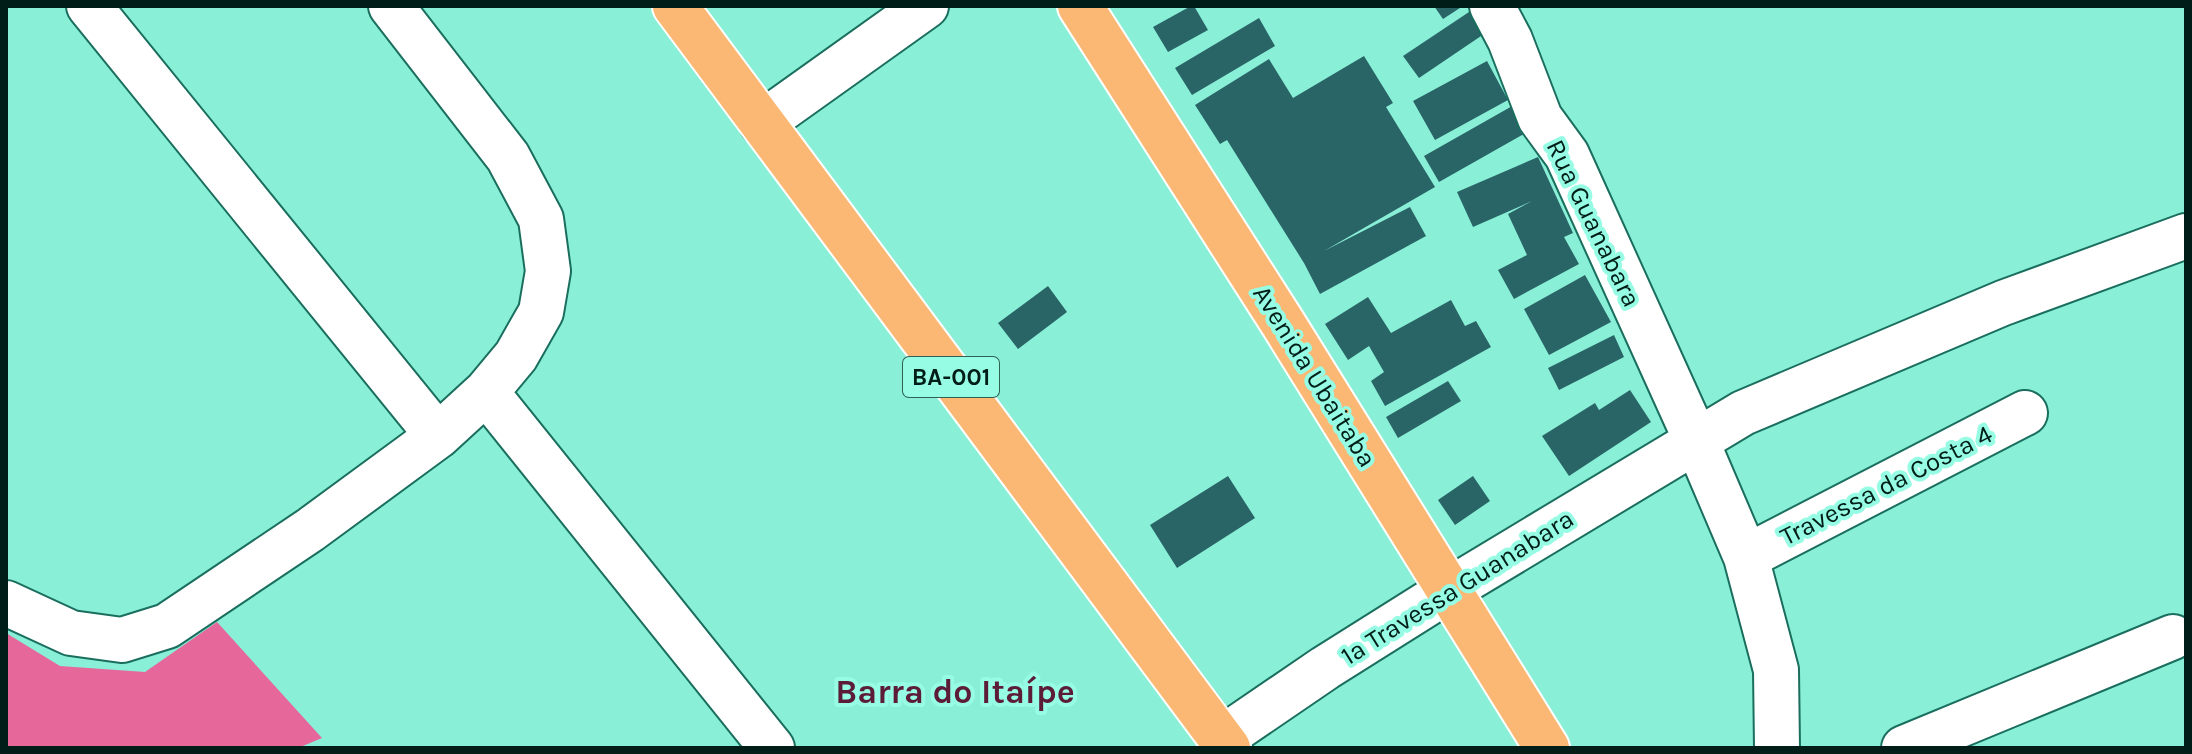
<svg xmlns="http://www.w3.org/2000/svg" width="2192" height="754" font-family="Karla,sans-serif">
  <rect width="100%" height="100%" fill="#8aefd7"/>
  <path fill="#e6679a" d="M217,622L322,738L298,748H6V633L60,666L145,672Z"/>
  <path fill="#296466" d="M1191,6H1194L1208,30L1168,52L1153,27Z
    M1434,6H1463L1443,19Z
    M1469,12L1484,34L1419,78L1403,56Z
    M1259,18L1275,46L1192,95L1175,68Z
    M1364,56L1393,103L1386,107L1435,187L1324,251L1410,207L1426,236L1320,294L1304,263L1227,140L1220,144L1195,105L1269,59L1293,98Z
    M1487,61L1508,100L1435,140L1413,101Z
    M1514,105L1529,131L1439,182L1424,156Z
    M1538,157L1573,233L1564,237L1579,264L1514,299L1498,270L1527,255L1508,214L1532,201L1473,227L1457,192Z
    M1585,275L1611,322L1549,355L1524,309Z
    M1048,286L1067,312L1018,349L998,323Z
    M1368,297L1391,333L1451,300L1465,326L1476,321L1491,347L1385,406L1371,381L1384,372L1369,346L1348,360L1325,324Z
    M1614,335L1624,357L1559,390L1548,368Z
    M1448,381L1461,401L1398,438L1386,417Z
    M1630,390L1651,422L1569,476L1542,436L1595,403L1599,410Z
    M1228,476L1255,518L1177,568L1150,525Z
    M1473,476L1490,501L1455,525L1438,500Z"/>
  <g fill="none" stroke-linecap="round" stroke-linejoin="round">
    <g stroke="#1a6e5e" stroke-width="48">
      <path id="minor" d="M89,6L438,436
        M1492,6L1510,40L1540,118L1567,155L1696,440L1746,557L1776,670L1777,748
        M762,123L926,6
        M486,392L772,748
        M1746,557L2025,413
        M6,603L71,633L122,640L167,626L310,530L438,436L486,392L516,356L541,312L548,271L541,219L508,157L391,6
        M1221,739L1325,668L1449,590L1743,413L2003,303L2186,236
        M1904,748L2173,637"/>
    </g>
    <g stroke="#fff" stroke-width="48">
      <path id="major" d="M675,6L1228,748
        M1080,6L1284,325L1547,748"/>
    </g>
    <use href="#minor" stroke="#fff" stroke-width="44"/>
    <use href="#major" stroke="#fbb874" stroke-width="44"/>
  </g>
  <g text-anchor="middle" stroke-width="8" stroke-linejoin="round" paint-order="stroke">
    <rect fill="#97fce4" stroke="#2d6154" stroke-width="2" x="903" y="357" width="96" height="40" rx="6"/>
    <g font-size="24" font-weight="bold" fill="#001e17">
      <text x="951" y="385">BA-001</text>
    </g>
    <g font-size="26" fill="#001e17" stroke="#97fce4">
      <text transform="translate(1594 223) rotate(64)" y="9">Rua Guanabara</text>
      <text transform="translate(1315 376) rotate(58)" y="9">Avenida Ubaitaba</text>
      <text transform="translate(1886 485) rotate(-27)" y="9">Travessa da Costa 4</text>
      <text transform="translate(1457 587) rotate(-32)" y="9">1ª Travessa Guanabara</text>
    </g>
    <g font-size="34" font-weight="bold" fill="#5c1b37" stroke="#97fce4">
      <text x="955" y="703">Barra do Itaípe</text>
    </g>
  </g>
  <rect width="2192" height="754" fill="none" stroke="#001e17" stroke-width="16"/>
</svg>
